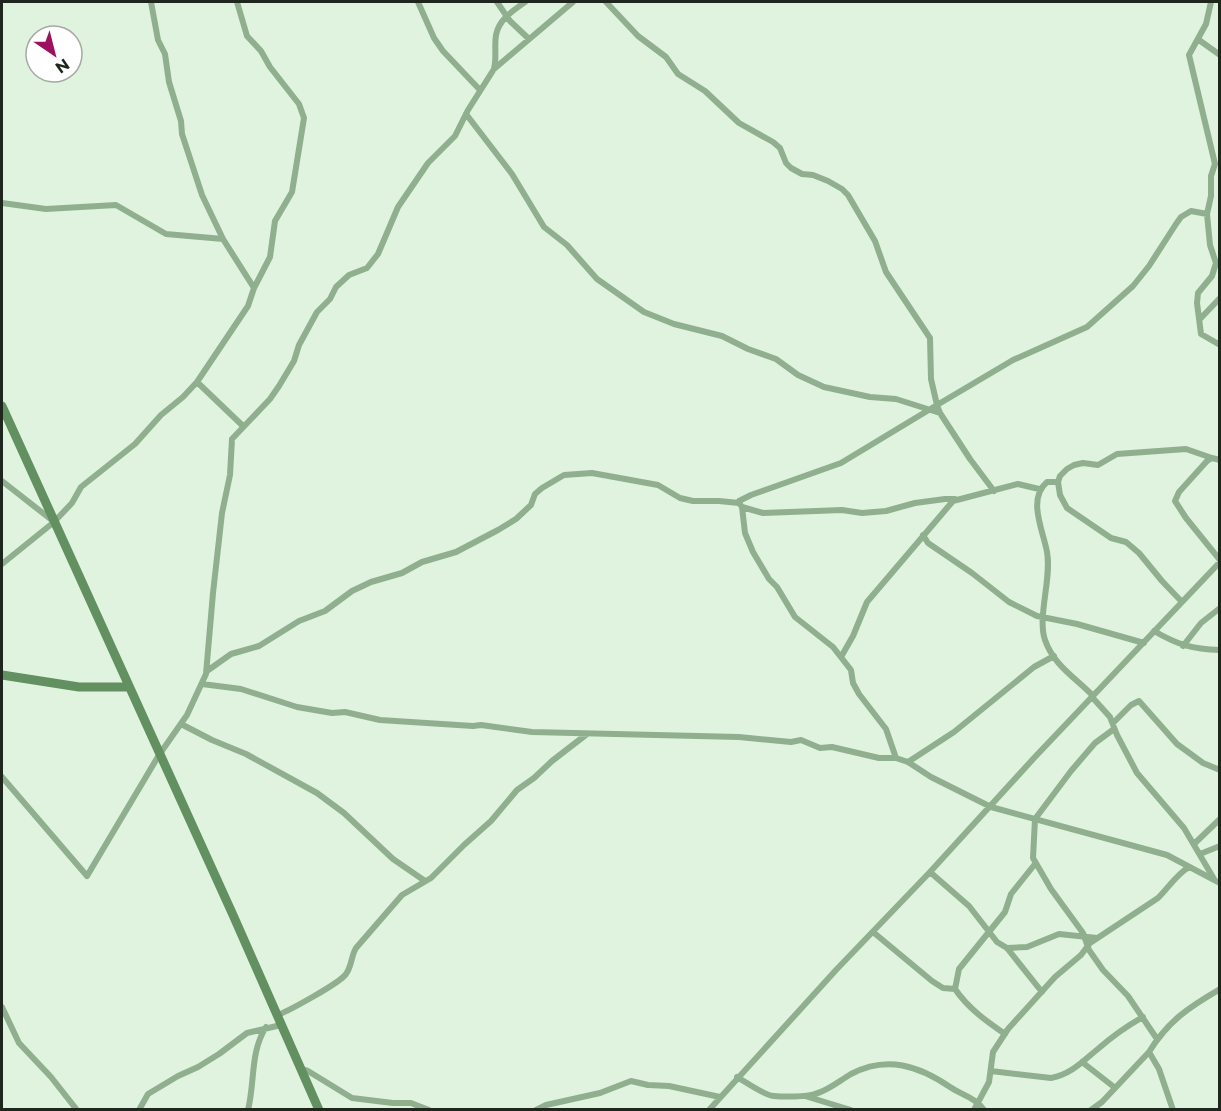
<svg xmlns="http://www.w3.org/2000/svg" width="1221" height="1111" font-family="Montserrat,sans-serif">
  <rect width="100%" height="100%" fill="#e0f3df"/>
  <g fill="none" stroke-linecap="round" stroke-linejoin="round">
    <path stroke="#90af8f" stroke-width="6" d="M151,2L158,40L165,54L169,82L181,121L182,134L202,195L223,239L254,288L248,306L197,382L243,426
      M237,2L247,36L261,51L270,67L299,104L304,118L292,192L275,221L270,257L254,288
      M418,2L434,38L443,51L480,90
      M497,2L510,21L529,39
      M606,2L638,36L666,57L678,74L705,91L739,123L773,142L780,148L786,163L791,168L802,174L813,175L828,181L842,189L848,195L875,241L886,272L930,338L931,379L937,405L841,463L751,495L739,501V503
      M1211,2L1206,24L1189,55L1215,164L1211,176V196L1207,214L1210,245L1216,263L1212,276L1198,293L1197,303L1201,334L1220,345
      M1199,40L1220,55
      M494,69C497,57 494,46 496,35C499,19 514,10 525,2
      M466,114L512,174L544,227L567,245L597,279L644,312L674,324L722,336L748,349L776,359L798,375L824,387L870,397L896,399L940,413
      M2,203L46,209L116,205L166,234L223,239
      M1200,319L1220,298
      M1220,460L1212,458L1207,461L1179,492L1175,501L1186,518L1220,560
      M2,481L53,521
      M1058,482H1047C1027,499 1043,530 1047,552C1052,578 1037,617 1045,640C1054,666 1076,678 1093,696
      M994,491L970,459L940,413L937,405L1013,360L1087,327L1133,286L1149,266L1176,224L1181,217L1191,211L1207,214
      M739,503L742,507L745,533L753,552L769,579L777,587L795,617L833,647L851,670L853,683L859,694L886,729L896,758
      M742,507L763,513L842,510L862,513L886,511L915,503L945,499H955
      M923,535L928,543L972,573L1009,602L1037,616L1077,624L1144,643
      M2,564L54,522L72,503L81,487L135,444L161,415L183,397L197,382
      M1182,602L1162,581L1139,553L1126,542L1111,538L1067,508L1060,495L1058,482L1060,476L1067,469L1074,465L1083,463L1098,465L1117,454L1186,449L1212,458
      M1154,631C1178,645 1192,649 1220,650
      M1183,646L1201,623L1220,608
      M841,657L853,636L867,602L953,501L1018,484L1039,489
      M207,671L231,654L259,646L299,621L325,611L352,591L371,582L402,573L422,562L456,552L498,530L516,519L531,505L535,494L542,488L564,475L592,473L658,485L680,498L693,501H719L739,503
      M202,684L241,689L297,707L332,713L345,712L380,720L473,726L481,725L532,732L739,737L791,742L801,740L820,748L832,747L879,758H896L908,762L931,777L991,807L1167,855L1220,883
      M1092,697L1110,717L1117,735L1137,773L1184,828L1214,879
      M1113,723L1131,705L1139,701L1177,744L1203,763L1220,770
      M181,724L212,740L246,754L317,793L344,813L393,859L425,881
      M1114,729L1095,743L1071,771L1035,819L1033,858L1051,889L1083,933L1089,950L1103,970L1128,996L1157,1039
      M908,762L954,732L1034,667L1054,656
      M2,777L87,876L159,755L187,715L206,674L213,593L222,513L230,475L232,439L270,399L279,386L294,361L299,345L317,312L330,299L336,287L349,275L367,268L378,254L398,207L428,163L455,136L468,110L494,69L573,2
      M1194,844L1220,819
      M1200,854L1220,846
      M930,872L969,906L997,942L1007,948L1042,992
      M873,932L932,981L943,988L955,989
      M1007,948L1027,947L1059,934L1097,938
      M2,1007L19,1043L51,1077L77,1110
      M278,1015C290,1010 340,983 346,974C352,966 351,956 356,948L402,895L431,878L464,845L491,821L517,790L534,778L552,761L587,734
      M1005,1034C986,1021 968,1008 955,989L959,969L1005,912L1011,894L1035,864
      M1082,1062L1114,1087
      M301,1069L308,1071L352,1098L393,1103H411L429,1110
      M991,1071L1051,1078C1072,1074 1084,1060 1099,1048C1113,1036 1127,1026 1143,1017
      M737,1077C746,1082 765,1096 774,1096C784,1097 806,1097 815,1094C829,1090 839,1081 851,1074C887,1055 919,1066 950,1087C962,1095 976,1098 984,1110
      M805,1096L851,1110
      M139,1110L148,1094L178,1076L198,1067L219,1054L247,1033L281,1025
      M248,1110C255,1082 250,1052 266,1027
      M536,1110L546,1105L600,1093L631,1081L648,1085L669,1086L720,1097
      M709,1110L836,970L930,872L1034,758L1220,562
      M974,1110L989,1082L993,1052L1008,1029L1055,977L1081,955L1090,943L1158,898C1169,887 1176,875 1189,867
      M1091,1110L1102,1102L1149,1052
      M1173,1110L1159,1069L1149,1052C1168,1021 1189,1007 1220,989"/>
    <path stroke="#629061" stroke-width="9" d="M2,406L233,915L319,1110
      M2,675L79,687H129"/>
  </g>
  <rect width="1221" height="1111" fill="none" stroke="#1f261e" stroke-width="6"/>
  <g transform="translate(54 54) rotate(145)"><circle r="28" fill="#ffffff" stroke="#a5a8a5" stroke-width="1.5"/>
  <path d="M0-4.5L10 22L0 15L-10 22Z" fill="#9d125f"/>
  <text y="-9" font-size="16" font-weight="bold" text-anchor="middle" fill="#1f261e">N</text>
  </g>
</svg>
